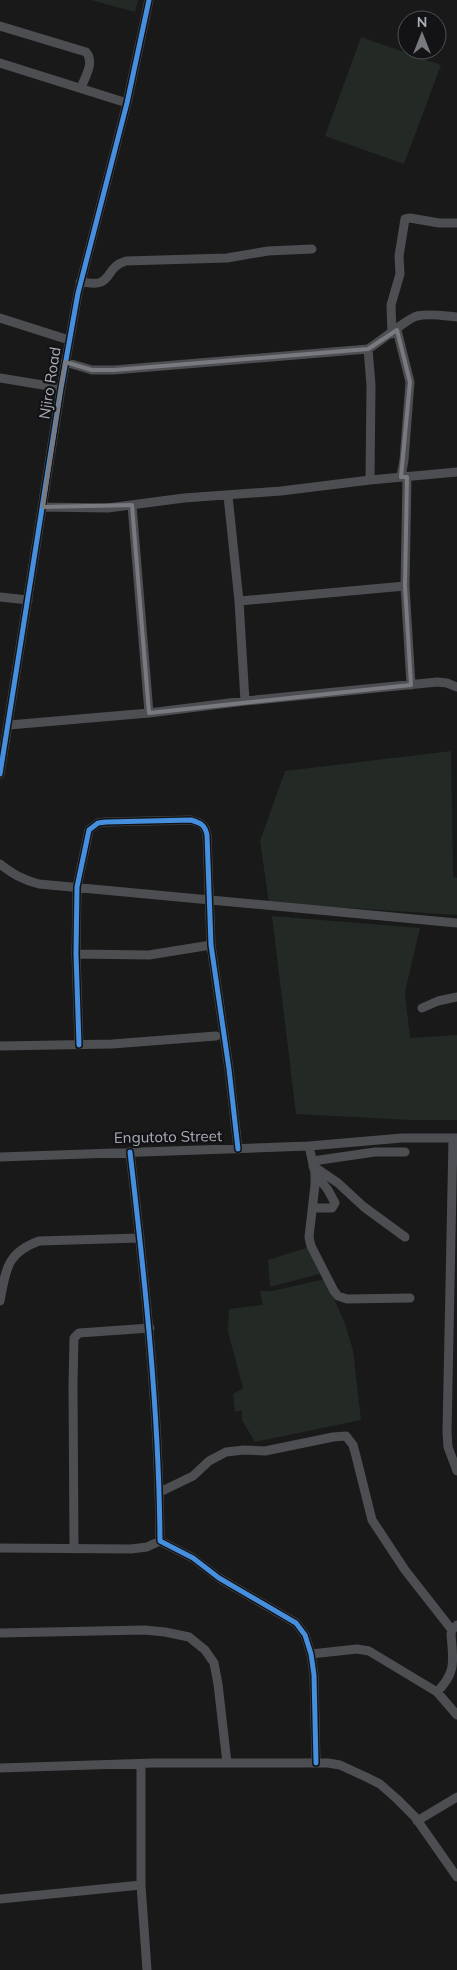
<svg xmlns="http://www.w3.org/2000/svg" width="457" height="1970" font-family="Mulish,sans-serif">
  <rect width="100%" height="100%" fill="#191919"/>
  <path fill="#232924" d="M91,0H138L135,12Z
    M361,37L441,65L404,164L325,136Z
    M451,751L453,877L457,878V915L269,903L260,841L285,771Z
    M272,916L420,928L405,992L410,1038L457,1035V1120H411L296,1114Z
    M309,1247L323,1273L270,1287L268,1260Z
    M325,1279L344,1321L353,1350L361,1420L255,1442L242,1420V1410L235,1412L233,1394L243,1388L228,1332L229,1309L263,1305L260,1291H272Z"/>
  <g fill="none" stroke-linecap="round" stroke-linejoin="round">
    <path stroke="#4d4e51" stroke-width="9" d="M0,26L86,52C95,62 85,77 81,88
      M0,63L127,103
      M80,282C86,282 96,285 101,282C111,278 109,266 126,261L227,258L268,251L312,249
      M0,318L69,340
      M397,330L410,382L404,460L401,477
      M392,334L391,305L400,274L399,256L405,219L410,218L439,223H457
      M368,349L371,385L370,480
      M65,362L92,370H114L368,349C379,343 409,317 417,316C430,313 444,316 457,317
      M0,378L61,388
      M407,477L405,586L411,685
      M228,496L239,601L245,701
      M132,505L149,713
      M43,507L108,508L184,498L281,491L370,480L457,472
      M0,597L28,600
      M239,601L405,586
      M9,725L149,713L245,701L437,682L447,683L457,687
      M0,774L61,388L78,293L127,103L149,0
      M0,864C13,874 23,880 39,884L457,923
      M76,954L149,955L211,945
      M422,1008L438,1001L457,997
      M79,1045L76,954L77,887L89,830L98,823L106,822L191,820C201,823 205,825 207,835L211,945L229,1069L238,1149
      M0,1046L112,1044L216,1036
      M453,1138L447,1432L448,1447L457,1471
      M309,1146L315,1173V1185L309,1237L311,1246L334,1291L338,1296L347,1299L410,1298
      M130,1152C145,1281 159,1411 160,1541L193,1558L219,1578L296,1623L305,1635L311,1654L314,1675L316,1763
      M0,1157L309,1146L402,1138H457
      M313,1161L375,1152H405
      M313,1166L338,1183L364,1207L405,1237
      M313,1208H332L335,1203L328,1190L315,1173
      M0,1301C6,1270 6,1253 39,1241L140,1238
      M160,1492L193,1476L209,1461L226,1452L244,1450L265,1451L333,1437L346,1436L353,1445L356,1456L372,1520L405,1570L452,1630
      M0,1548L131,1549L147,1547L160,1541
      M74,1549L73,1385L74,1338L79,1333L150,1328
      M0,1633L144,1630L165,1632L189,1637L205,1650L214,1663L218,1684L227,1763
      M311,1654L357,1649L369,1651L437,1692L457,1715
      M437,1692C457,1672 453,1660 451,1634L452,1630L457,1625
      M141,1764V1885L147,1970
      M0,1768L153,1763H328L340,1765L366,1777L380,1784L397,1799L415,1817L457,1877
      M417,1821L457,1797
      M0,1899L141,1885"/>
    <g stroke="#131315" stroke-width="8">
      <path id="cycleway" d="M0,774L61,388L78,293L127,103L149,0
        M79,1045L76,954L77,887L89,830L98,823L106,822L191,820C201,823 205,825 207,835L211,945L229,1069L238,1149
        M130,1152C145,1281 159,1411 160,1541L193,1558L219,1578L296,1623L305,1635L311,1654L314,1675L316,1763"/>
    </g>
    <use href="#cycleway" stroke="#468fdf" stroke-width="5"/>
  </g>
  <path fill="none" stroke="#787a80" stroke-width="4" stroke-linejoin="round" d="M397,330L410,382L401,477H407L405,586L411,685L149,713L132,505L43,507L65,362L92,370H114L368,349Z"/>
  <g text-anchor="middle" stroke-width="4.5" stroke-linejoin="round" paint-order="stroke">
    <g font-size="15" fill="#abaeb8" stroke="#131315">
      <text transform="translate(50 383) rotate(-81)" y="5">Njiro Road</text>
      <text transform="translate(168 1137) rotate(-1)" y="5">Engutoto Street</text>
    </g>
  </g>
  <g transform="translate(422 35)"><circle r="24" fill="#131315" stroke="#505156"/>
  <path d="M0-4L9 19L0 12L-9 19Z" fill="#787a80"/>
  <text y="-8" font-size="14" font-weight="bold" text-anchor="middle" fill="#abaeb8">N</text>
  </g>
</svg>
